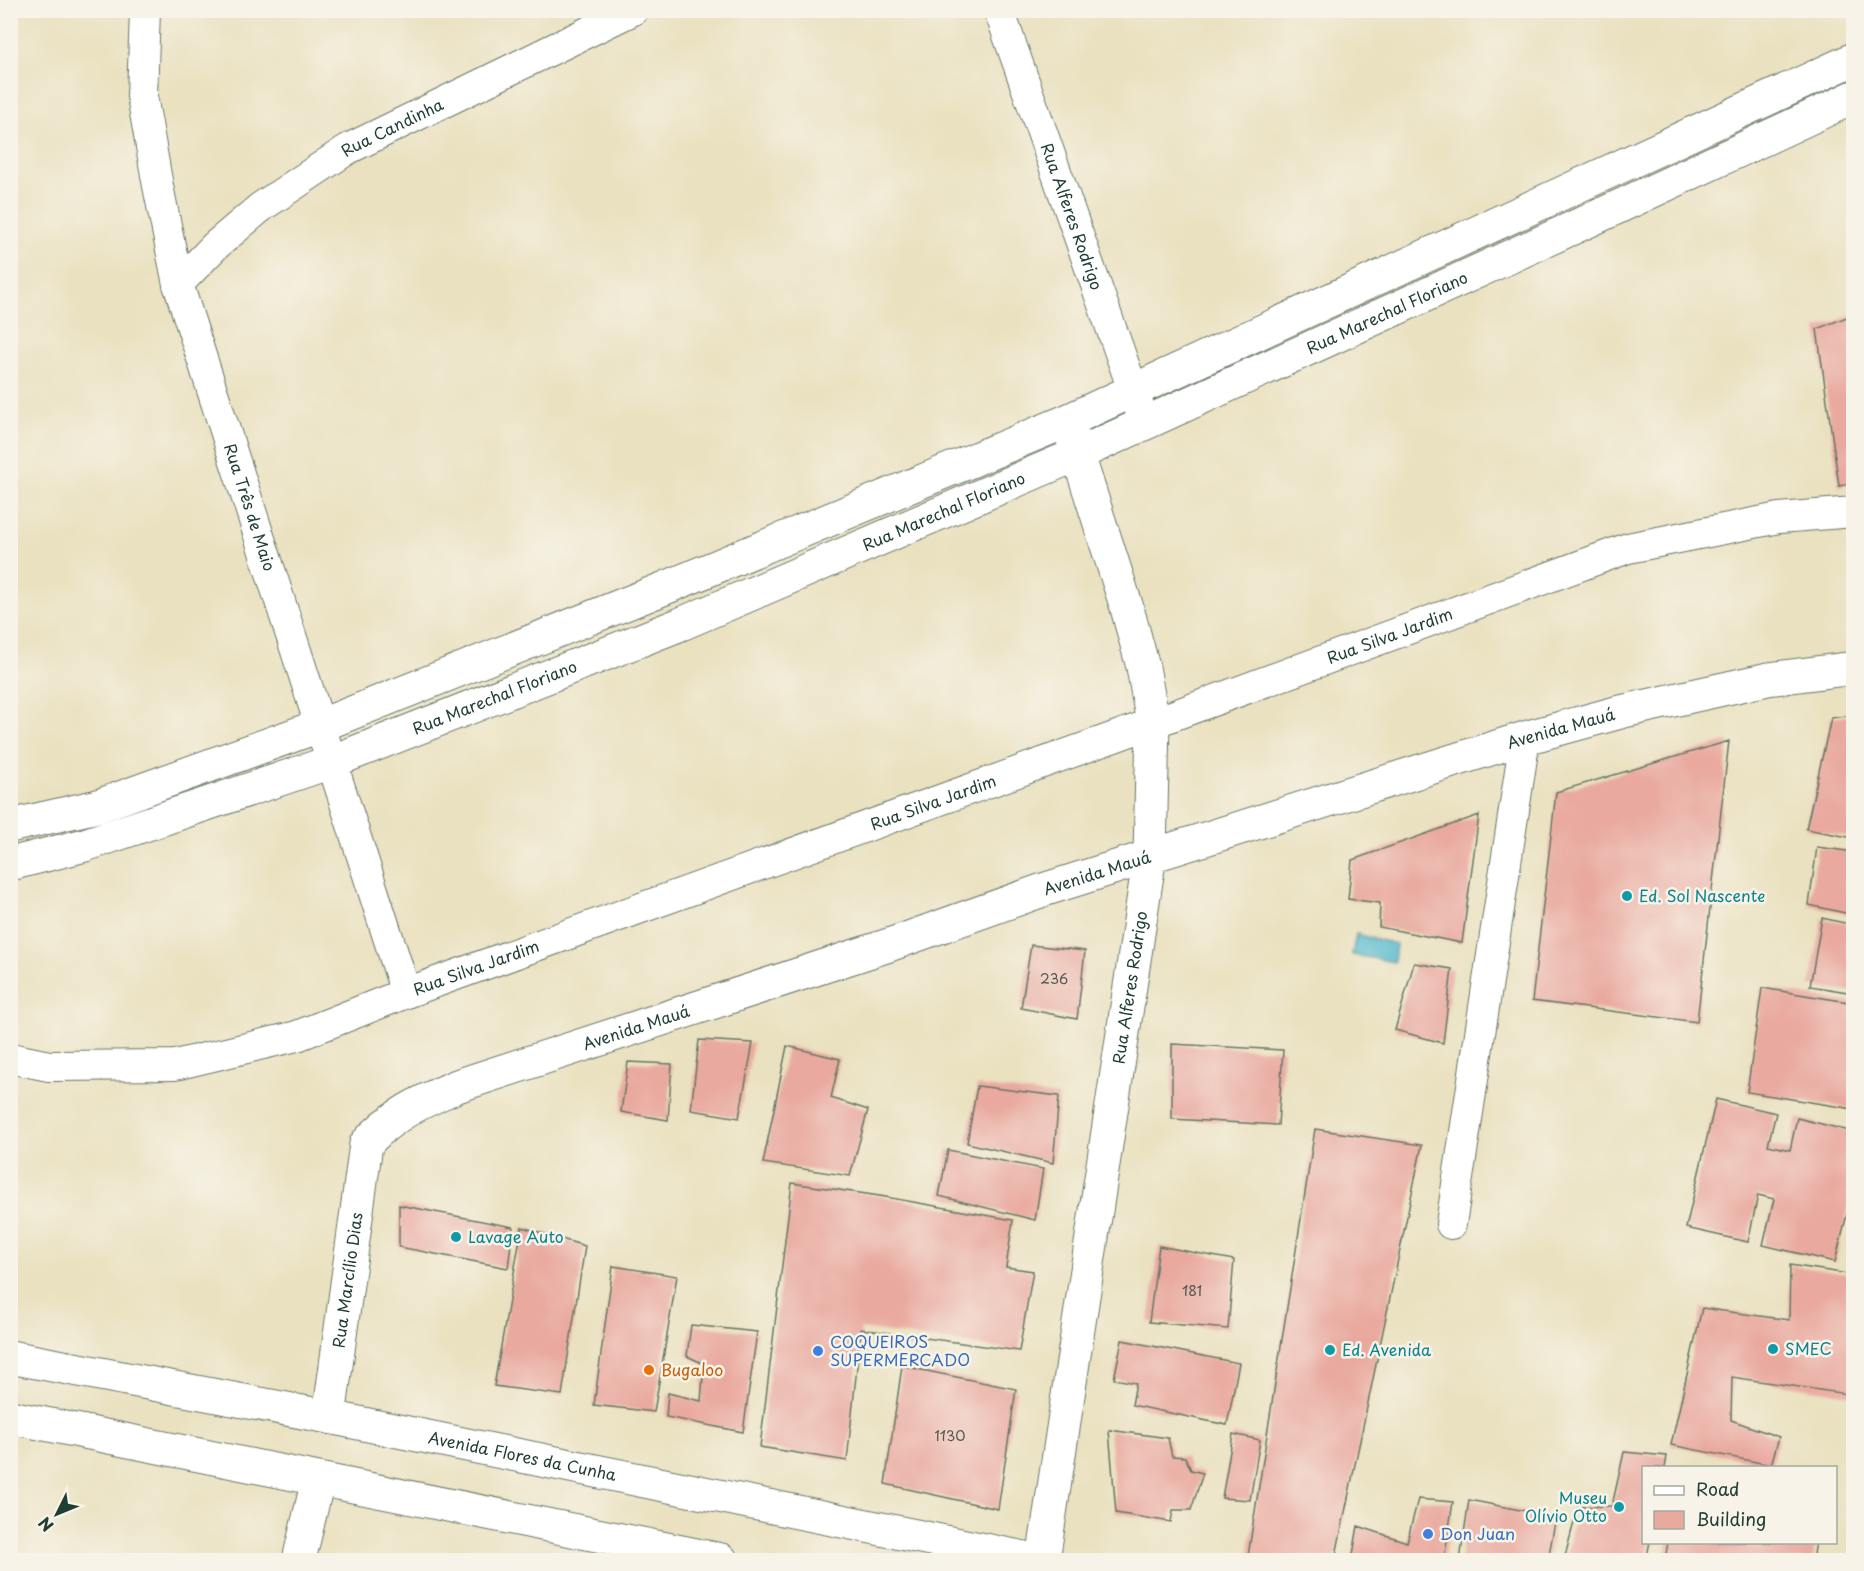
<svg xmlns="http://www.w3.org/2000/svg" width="1864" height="1571" font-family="'Playpen Sans',sans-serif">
  <rect width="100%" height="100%" fill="#f7f3e8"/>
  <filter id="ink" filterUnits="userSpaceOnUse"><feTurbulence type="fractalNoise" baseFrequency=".0167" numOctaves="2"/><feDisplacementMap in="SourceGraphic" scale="12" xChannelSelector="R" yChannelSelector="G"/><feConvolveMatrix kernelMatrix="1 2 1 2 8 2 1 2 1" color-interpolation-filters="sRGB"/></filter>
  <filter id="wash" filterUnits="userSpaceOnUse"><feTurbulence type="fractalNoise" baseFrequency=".008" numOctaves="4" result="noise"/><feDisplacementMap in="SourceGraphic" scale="24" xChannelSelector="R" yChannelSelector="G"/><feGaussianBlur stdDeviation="1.35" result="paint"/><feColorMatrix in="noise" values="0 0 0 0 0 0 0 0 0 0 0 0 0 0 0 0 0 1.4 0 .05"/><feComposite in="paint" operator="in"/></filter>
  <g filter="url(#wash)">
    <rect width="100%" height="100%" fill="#eae1c0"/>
    <path fill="#4fb8cd" stroke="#377a80" stroke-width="1.5" d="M1356,934L1396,944L1394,962L1352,955Z"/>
    <g id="blocks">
      <path fill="#e9a99f" d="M1854,314V483L1839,486L1817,329Z
        M1854,715V838L1806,829L1831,718Z
        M1729,741L1697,1022L1532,1001L1556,792Z
        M1479,815L1462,943L1379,927L1380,903L1348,899L1352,860Z
        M1817,847L1854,852V915L1809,905Z
        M1822,918L1854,925V993L1810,986Z
        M1031,945L1085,951L1077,1019L1021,1008Z
        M1414,963L1452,969L1443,1043L1395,1030Z
        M1762,988L1854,1003V1109L1747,1092Z
        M699,1040L753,1043L739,1118L691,1110Z
        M1172,1044L1283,1050L1278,1125L1172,1119Z
        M787,1046L840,1059L831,1098L868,1110L850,1176L763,1163Z
        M628,1062L672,1064L668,1120L621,1112Z
        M977,1086L1059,1096L1053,1163L967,1143Z
        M1716,1099L1776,1113L1768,1145L1790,1150L1797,1118L1854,1132V1186L1835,1262L1763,1245L1774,1199L1758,1195L1748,1242L1686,1228Z
        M1315,1129L1422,1145L1335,1560H1272L1248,1556Z
        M948,1150L1043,1169L1035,1220L939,1196Z
        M792,1183L880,1196L1013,1220L1006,1267L1033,1271L1019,1351L861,1329L847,1461L760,1447Z
        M399,1205L513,1227L508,1268L399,1247Z
        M522,1227L585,1246L562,1395L494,1386Z
        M1159,1246L1234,1260L1228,1329L1149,1322Z
        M1790,1265L1854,1275L1853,1395L1732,1377L1731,1420L1779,1437L1771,1465L1671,1445L1702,1308L1789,1320Z
        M613,1266L677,1276L654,1412L594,1405Z
        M691,1325L757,1332L743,1432L666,1417L668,1393L701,1401L704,1364L687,1356Z
        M1122,1340L1239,1363L1227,1425L1132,1405L1136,1383L1114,1379Z
        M902,1366L1016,1389L998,1509L885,1484Z
        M1109,1430L1168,1438L1172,1456L1185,1457L1191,1470L1203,1473L1191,1510H1173L1171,1522L1116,1513Z
        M1233,1434L1260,1440L1250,1500L1222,1498Z
        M1624,1452L1667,1456L1665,1468H1644V1542H1650L1646,1560H1564L1578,1507L1612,1506Z
        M1418,1499L1453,1502L1444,1560H1352L1358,1526L1407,1542Z
        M1469,1500L1556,1517L1548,1560H1460Z
        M1668,1542H1816L1813,1560H1665Z"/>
    </g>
  </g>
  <g filter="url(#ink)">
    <use href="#blocks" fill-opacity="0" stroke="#667665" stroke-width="1.5"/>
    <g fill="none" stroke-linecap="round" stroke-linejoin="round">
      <g stroke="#667665" stroke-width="32">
        <g id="minor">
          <path id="s1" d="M145,10L142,96L158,186L178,284L406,993"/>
          <path id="s2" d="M999,10L1145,424"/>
          <path id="s3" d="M178,284L215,246L261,207L348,149L633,10"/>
          <path id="s4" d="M10,1058L49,1066L175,1065L297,1036L406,993L1153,723L1628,548L1779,518L1854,512"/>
          <path d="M1451,1224L1525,738"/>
        </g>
      </g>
      <g stroke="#667665" stroke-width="35">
        <g id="tertiary">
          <path d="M10,826L98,806L319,726L665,588L1067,421L1854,59"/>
          <path id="s5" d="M10,864L85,845L331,762L681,624L1078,454L1603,214L1854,97"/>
          <path id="s6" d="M329,1417L366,1144C391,1115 423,1101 457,1086L889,945L1043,890L1525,738L1620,712L1768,679L1854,668"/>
          <path d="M299,1560L318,1480"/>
          <path id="s7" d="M1043,1560L1150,855L1153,723L1143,667L1127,608L1071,433"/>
        </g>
      </g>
      <g stroke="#667665" stroke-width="35">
        <g id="secondary">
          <path id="s8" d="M10,1357L329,1417L1034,1560"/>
          <path d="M10,1417L721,1560"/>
        </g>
      </g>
      <use href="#minor" stroke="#fff" stroke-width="30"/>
      <use href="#tertiary" stroke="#fff" stroke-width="33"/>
      <use href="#secondary" stroke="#fff" stroke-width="33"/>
    </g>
  </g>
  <g fill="#0f9aa8" stroke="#f7f3e8" stroke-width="2">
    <circle cx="1627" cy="896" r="6"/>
    <circle cx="456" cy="1237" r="6"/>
    <circle cx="1773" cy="1349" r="6"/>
    <circle cx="1330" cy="1350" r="6"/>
    <circle cx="1619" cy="1507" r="6"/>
  </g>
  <g fill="#3f7fe0" stroke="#f7f3e8" stroke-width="2">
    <circle cx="818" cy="1351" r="6"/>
    <circle cx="1428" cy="1534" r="6"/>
  </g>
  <circle fill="#e8710a" stroke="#f7f3e8" stroke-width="2" cx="649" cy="1370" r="6"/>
  <g text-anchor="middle" stroke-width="5" stroke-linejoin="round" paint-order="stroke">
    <g font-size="14" fill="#52584f">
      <text x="1054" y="984">236</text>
      <text x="1192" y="1296">181</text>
      <text x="950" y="1441">1130</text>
    </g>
    <g font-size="16" fill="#1f3d34" stroke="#f7f3e8">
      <text dy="6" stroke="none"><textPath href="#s3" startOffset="267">Rua Candinha</textPath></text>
      <text dy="6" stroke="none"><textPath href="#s2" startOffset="219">Rua Alferes Rodrigo</textPath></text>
      <text dy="6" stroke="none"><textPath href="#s5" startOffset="1485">Rua Marechal Floriano</textPath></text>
      <text dy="6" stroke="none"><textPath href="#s1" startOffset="512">Rua Três de Maio</textPath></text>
      <text dy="6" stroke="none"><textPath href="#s5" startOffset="999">Rua Marechal Floriano</textPath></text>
      <text dy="6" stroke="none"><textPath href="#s4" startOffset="1455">Rua Silva Jardim</textPath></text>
      <text dy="6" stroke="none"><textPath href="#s5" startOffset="513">Rua Marechal Floriano</textPath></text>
      <text dy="6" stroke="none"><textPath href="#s6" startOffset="1545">Avenida Mauá</textPath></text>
      <text dy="6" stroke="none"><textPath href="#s4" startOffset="969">Rua Silva Jardim</textPath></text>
      <text dy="6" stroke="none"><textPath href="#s6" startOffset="1059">Avenida Mauá</textPath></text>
      <text dy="6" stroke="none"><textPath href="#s4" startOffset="483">Rua Silva Jardim</textPath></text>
      <text dy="6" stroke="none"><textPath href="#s7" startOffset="579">Rua Alferes Rodrigo</textPath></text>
      <text dy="6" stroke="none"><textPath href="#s6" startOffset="573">Avenida Mauá</textPath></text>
      <text dy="6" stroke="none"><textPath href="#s6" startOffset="138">Rua Marcílio Dias</textPath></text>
      <text dy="6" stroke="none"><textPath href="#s8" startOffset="522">Avenida Flores da Cunha</textPath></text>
    </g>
    <g font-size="16" fill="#0d838f" stroke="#f7f3e8" text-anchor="start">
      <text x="1639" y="902">Ed. Sol Nascente</text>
      <text x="468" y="1243">Lavage Auto</text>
      <text x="1785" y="1355">SMEC</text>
      <text x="1342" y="1356">Ed. Avenida</text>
      <text x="1607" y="1504" text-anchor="end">Museu<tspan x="1607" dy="18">Olívio Otto</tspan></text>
    </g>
    <g font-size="16" fill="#366cbe" stroke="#f7f3e8" text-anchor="start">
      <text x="830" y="1348">COQUEIROS<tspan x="830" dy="18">SUPERMERCADO</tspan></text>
      <text x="1440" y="1540">Don Juan</text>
    </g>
    <g font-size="16" fill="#c56008" stroke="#f7f3e8" text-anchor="start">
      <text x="661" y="1376">Bugaloo</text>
    </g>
  </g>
  <rect width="1864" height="1571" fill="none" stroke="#f7f3e8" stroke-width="36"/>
  <rect x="1642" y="1466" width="195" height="78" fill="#f7f3e8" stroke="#a1aaa0" stroke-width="1.5"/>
  <rect x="1654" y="1486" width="30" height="9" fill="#ffffff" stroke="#a1aaa0" stroke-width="1.5"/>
  <text x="1696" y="1496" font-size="18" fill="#1f3d34">Road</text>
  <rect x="1654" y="1511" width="30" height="18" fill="#e9a99f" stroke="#a1aaa0" stroke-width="1.5"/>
  <text x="1696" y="1526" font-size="18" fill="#1f3d34">Building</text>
  <g transform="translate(57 1514) rotate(227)" stroke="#f7f3e8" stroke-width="4.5" paint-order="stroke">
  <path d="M0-4.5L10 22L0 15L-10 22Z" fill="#1f3d34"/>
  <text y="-9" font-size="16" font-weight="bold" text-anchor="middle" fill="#1f3d34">N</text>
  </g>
</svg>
